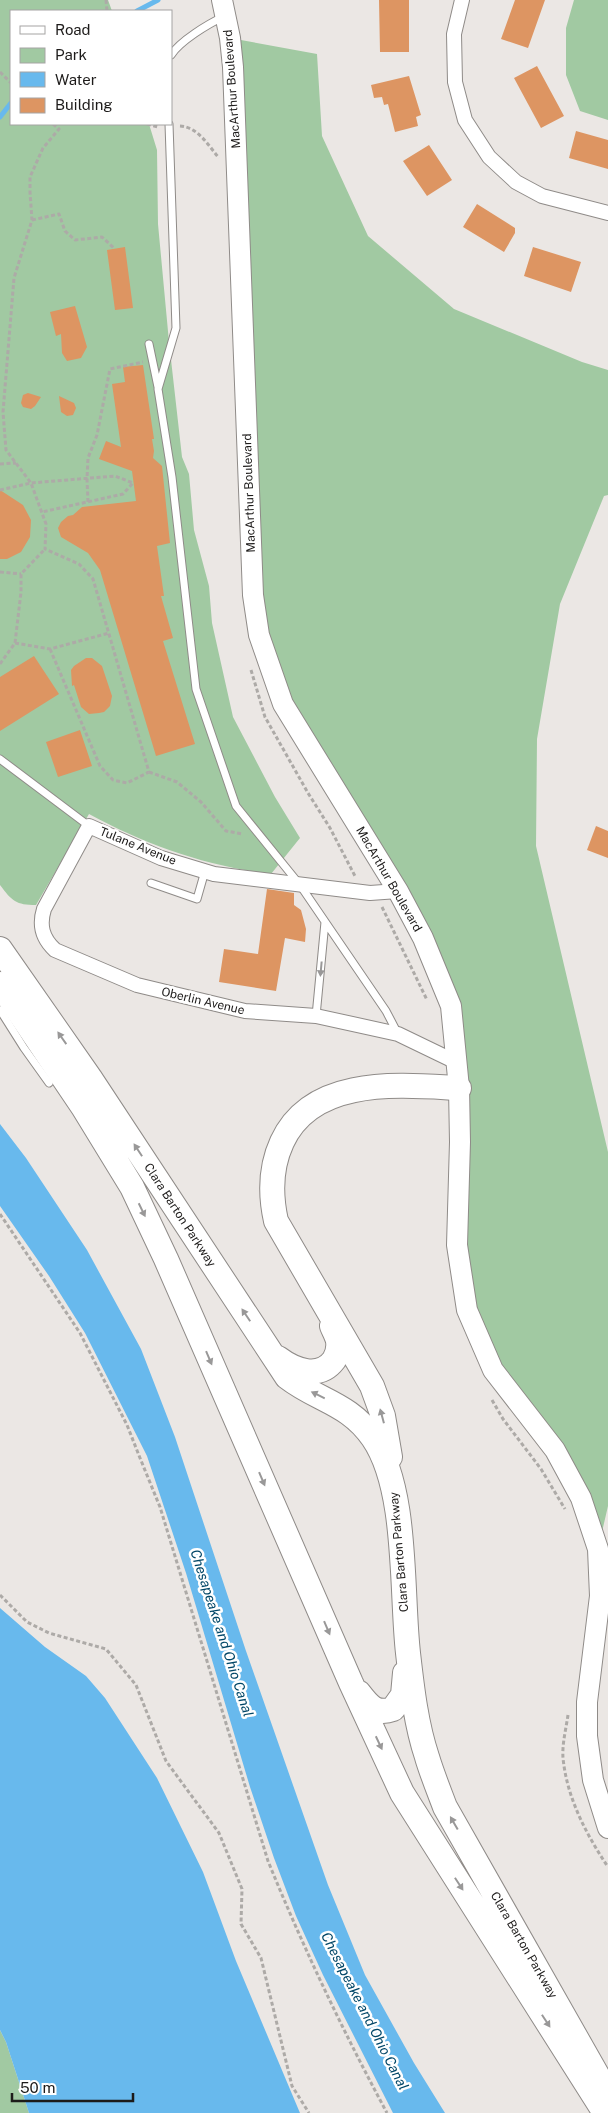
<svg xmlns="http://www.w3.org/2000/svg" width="608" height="2113" font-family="'Public Sans',sans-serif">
  <rect width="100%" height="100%" fill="#ebe7e4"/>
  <path fill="#a1c9a2" d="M0,0H108L112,11H11V124H149L157,150L158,224L169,342L182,457L189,474L194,530L209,586L212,623L233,717L275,797L300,838L271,874C206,866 146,845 89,814L36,905C16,905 12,901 0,885Z
    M574,0H608V120L580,111L566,75V28Z
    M230,38L317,54L322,136L368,236L454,309L582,362L608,370V495L604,496L560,604L537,739L536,846L608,1152V1506L598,1549L467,1310L451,1006L283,704L259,635Z
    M0,2030L6,2042L29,2113H0Z"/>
  <path fill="#68b9ed" d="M0,1124L26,1158L87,1250L141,1349L175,1437L246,1651L328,1885L365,1975L414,2063L445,2113H393L323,1975L296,1916L274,1858L250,1787L186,1573L147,1456L85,1333L49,1276L0,1206Z
    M0,1608L45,1647L86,1676L105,1698L157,1778L203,1872L236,1961L300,2113H29L6,2042L0,2030Z"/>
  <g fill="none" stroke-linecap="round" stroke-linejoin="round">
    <path stroke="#68b9ed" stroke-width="5" d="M137,11L158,0
      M0,117L11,103"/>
  </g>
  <path fill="#dd9562" d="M379,0H409V52H380Z
    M515,0H545L528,48L501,39Z
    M537,66L564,116L541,128L514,78Z
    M409,76L421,115L416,117L418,126L395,132L388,104L384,105L382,97L374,98L371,85Z
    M576,131L608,140V169L569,158Z
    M429,145L452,180L427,196L403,161Z
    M477,204L515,228V233L504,252L463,227Z
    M125,247L133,308L115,310L107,250Z
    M533,247L581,262L571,292L524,276Z
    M75,306L87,347L81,358L67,361L62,353L61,334L56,336L50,312Z
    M143,365L154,439H152L154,451L153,458L162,466L170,543L157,546L164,596H161L173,638L163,641L195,744L156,756L100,570L88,553L61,537L58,528L61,522L68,516L73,515L82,507L136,501L132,471L99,459L106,441L121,447L112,384L125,382L123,367Z
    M28,393L41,397L35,406L31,409L23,407L21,403L23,395Z
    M59,396L74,403L76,408L73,415L67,416L61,412Z
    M0,490L23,505L31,520L30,537L21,552L7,559H0Z
    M34,656L59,694L0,731V677Z
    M86,658H92L102,666L112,696L110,706L104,712L99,713L89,714L81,707L74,685L72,686L71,670L74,666Z
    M80,730L92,766L58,777L46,742Z
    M596,826L608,831V858L587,850Z
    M267,889L294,893V905L301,910L306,929L305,942L285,938L276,991L219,982L224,949L258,954Z"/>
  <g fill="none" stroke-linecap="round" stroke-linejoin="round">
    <g stroke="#8f8b88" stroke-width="9">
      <path id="service" d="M171,55C180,41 208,24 223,17
        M169,124L176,328L158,389L172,477L196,689L236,806L300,885L386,1011L398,1034
        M149,344L158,387
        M0,759L89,826
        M151,883L197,899L205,871
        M0,1010L24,1048L49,1083
        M316,1016L325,922"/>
    </g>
    <g stroke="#8f8b88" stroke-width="16">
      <path id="minor" d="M462,0L454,34L455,82L465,120L489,157L516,182L542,196L608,213
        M398,891L370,893L214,874L161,858L89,826L44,909C39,925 42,938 55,950L137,985L245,1011L316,1016L398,1034L456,1062"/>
    </g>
    <g stroke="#8f8b88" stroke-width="22">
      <path id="secondary" d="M222,0L230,38L233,67L253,595L259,635L283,704L398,891L423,938L451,1006L459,1088L460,1142L457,1245L467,1310L493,1370L555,1450L581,1498L598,1549L600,1596L587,1702V1736L593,1780L608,1828"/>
    </g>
    <g stroke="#8f8b88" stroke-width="26">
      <path id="trunk" d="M0,949L90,1078L287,1377C318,1401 349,1403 373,1438C408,1489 401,1591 408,1653C412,1688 416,1724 427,1757C432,1774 439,1791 445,1807L608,2094
        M0,984L83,1107L132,1187L166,1259L351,1683L402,1793L605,2113
        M278,1358C294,1370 319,1380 334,1360C337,1355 339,1348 338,1341C337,1336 334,1331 332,1326
        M390,1457L383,1416L372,1386L276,1221C270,1194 270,1168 282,1142C312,1076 399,1085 459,1088
        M359,1693C369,1706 376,1715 393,1709L403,1695L405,1673"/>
    </g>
    <path stroke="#adaaa7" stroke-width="3" stroke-dasharray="4 2.5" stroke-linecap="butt" d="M106,0L107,11
      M0,72L11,83
      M53,124L59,129L43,148L30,177V192L32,220L14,278L3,412L6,450L31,483L46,524L45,549L79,564L93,579L149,772
      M147,124L158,127
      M180,126C198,127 208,145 219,158
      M32,220L59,214L65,231L75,240L102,237L115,249
      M0,464L16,463
      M0,490L31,483L115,476L133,483L123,494L42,512
      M88,502L87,479L88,458L97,435L110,369L143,362
      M0,572L21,574
      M15,643L50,649L109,633
      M50,649L100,766L113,780L127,783L149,772
      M0,664L15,643L21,592V574L45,549
      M251,670L265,717L308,793L330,828L356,878
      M149,772L177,782L201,802L226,831L243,834
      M382,907L427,1000
      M0,1214L80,1333L127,1425L140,1458L160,1507L268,1861C303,1947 343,2031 387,2113
      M492,1400L503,1419L541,1469L565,1509
      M0,1595L27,1622L49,1633L106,1649L136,1685L166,1761L219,1833L242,1889L241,1924L261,1958L292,2086L309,2113
      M568,1715C566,1729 562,1744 563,1758C567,1798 586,1834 608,1867"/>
    <use href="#service" stroke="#fff" stroke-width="7"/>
    <use href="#minor" stroke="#fff" stroke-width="14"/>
    <use href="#secondary" stroke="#fff" stroke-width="20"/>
    <use href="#trunk" stroke="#fff" stroke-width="24"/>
  </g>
  <defs><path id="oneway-solid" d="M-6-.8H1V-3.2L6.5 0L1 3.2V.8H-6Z" transform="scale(1.25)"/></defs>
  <g fill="#999898">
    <use href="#oneway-solid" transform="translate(321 969) rotate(95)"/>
    <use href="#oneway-solid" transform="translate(62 1038) rotate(-125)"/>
    <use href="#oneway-solid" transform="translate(138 1150) rotate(-123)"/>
    <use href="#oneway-solid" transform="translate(142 1210) rotate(64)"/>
    <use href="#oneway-solid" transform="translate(246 1315) rotate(-124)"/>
    <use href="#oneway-solid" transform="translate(209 1358) rotate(67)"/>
    <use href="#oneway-solid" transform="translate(318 1395) rotate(-154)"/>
    <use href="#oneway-solid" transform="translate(382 1416) rotate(-105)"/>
    <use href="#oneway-solid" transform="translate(262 1479) rotate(67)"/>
    <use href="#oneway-solid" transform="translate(327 1628) rotate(67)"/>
    <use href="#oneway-solid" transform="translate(379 1743) rotate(65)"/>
    <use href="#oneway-solid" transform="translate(454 1823) rotate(-120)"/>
    <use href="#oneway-solid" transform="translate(459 1884) rotate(57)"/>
    <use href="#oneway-solid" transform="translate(546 2021) rotate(57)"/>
  </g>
  <g text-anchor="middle" stroke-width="5" stroke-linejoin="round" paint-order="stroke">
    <g font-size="12" fill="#1d1b1a" stroke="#fff">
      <text transform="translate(232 89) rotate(-94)" y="4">MacArthur Boulevard</text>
      <text transform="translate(249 493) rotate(-92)" y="4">MacArthur Boulevard</text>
      <text transform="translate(138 846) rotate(22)" y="4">Tulane Avenue</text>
      <text transform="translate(389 879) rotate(60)" y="4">MacArthur Boulevard</text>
      <text transform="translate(203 1001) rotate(13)" y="4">Oberlin Avenue</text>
      <text transform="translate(180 1215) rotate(57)" y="4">Clara Barton Parkway</text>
      <text transform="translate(399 1552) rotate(-95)" y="4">Clara Barton Parkway</text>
      <text transform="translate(524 1945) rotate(60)" y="4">Clara Barton Parkway</text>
    </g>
    <g font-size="14" font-style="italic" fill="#004667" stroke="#fff">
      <text transform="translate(222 1633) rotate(72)" y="5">Chesapeake and Ohio Canal</text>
      <text transform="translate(365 2011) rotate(63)" y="5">Chesapeake and Ohio Canal</text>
    </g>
  </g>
  <rect x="10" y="10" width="162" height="115" fill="#ffffff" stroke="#a5a4a3"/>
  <rect x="20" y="26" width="25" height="8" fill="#ffffff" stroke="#a5a4a3"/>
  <text x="55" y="35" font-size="15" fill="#1d1b1a">Road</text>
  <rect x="20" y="48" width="25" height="15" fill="#a1c9a2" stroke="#a5a4a3"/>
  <text x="55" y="60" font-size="15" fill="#1d1b1a">Park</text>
  <rect x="20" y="72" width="25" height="15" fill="#68b9ed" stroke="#a5a4a3"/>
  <text x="55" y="85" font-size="15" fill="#1d1b1a">Water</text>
  <rect x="20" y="98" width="25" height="15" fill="#dd9562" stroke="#a5a4a3"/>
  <text x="55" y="110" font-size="15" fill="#1d1b1a">Building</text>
  <path d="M12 2093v8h121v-8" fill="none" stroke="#1d1b1a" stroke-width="2.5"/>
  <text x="20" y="2093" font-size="15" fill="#1d1b1a" stroke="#ffffff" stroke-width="4" paint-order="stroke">50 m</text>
</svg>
